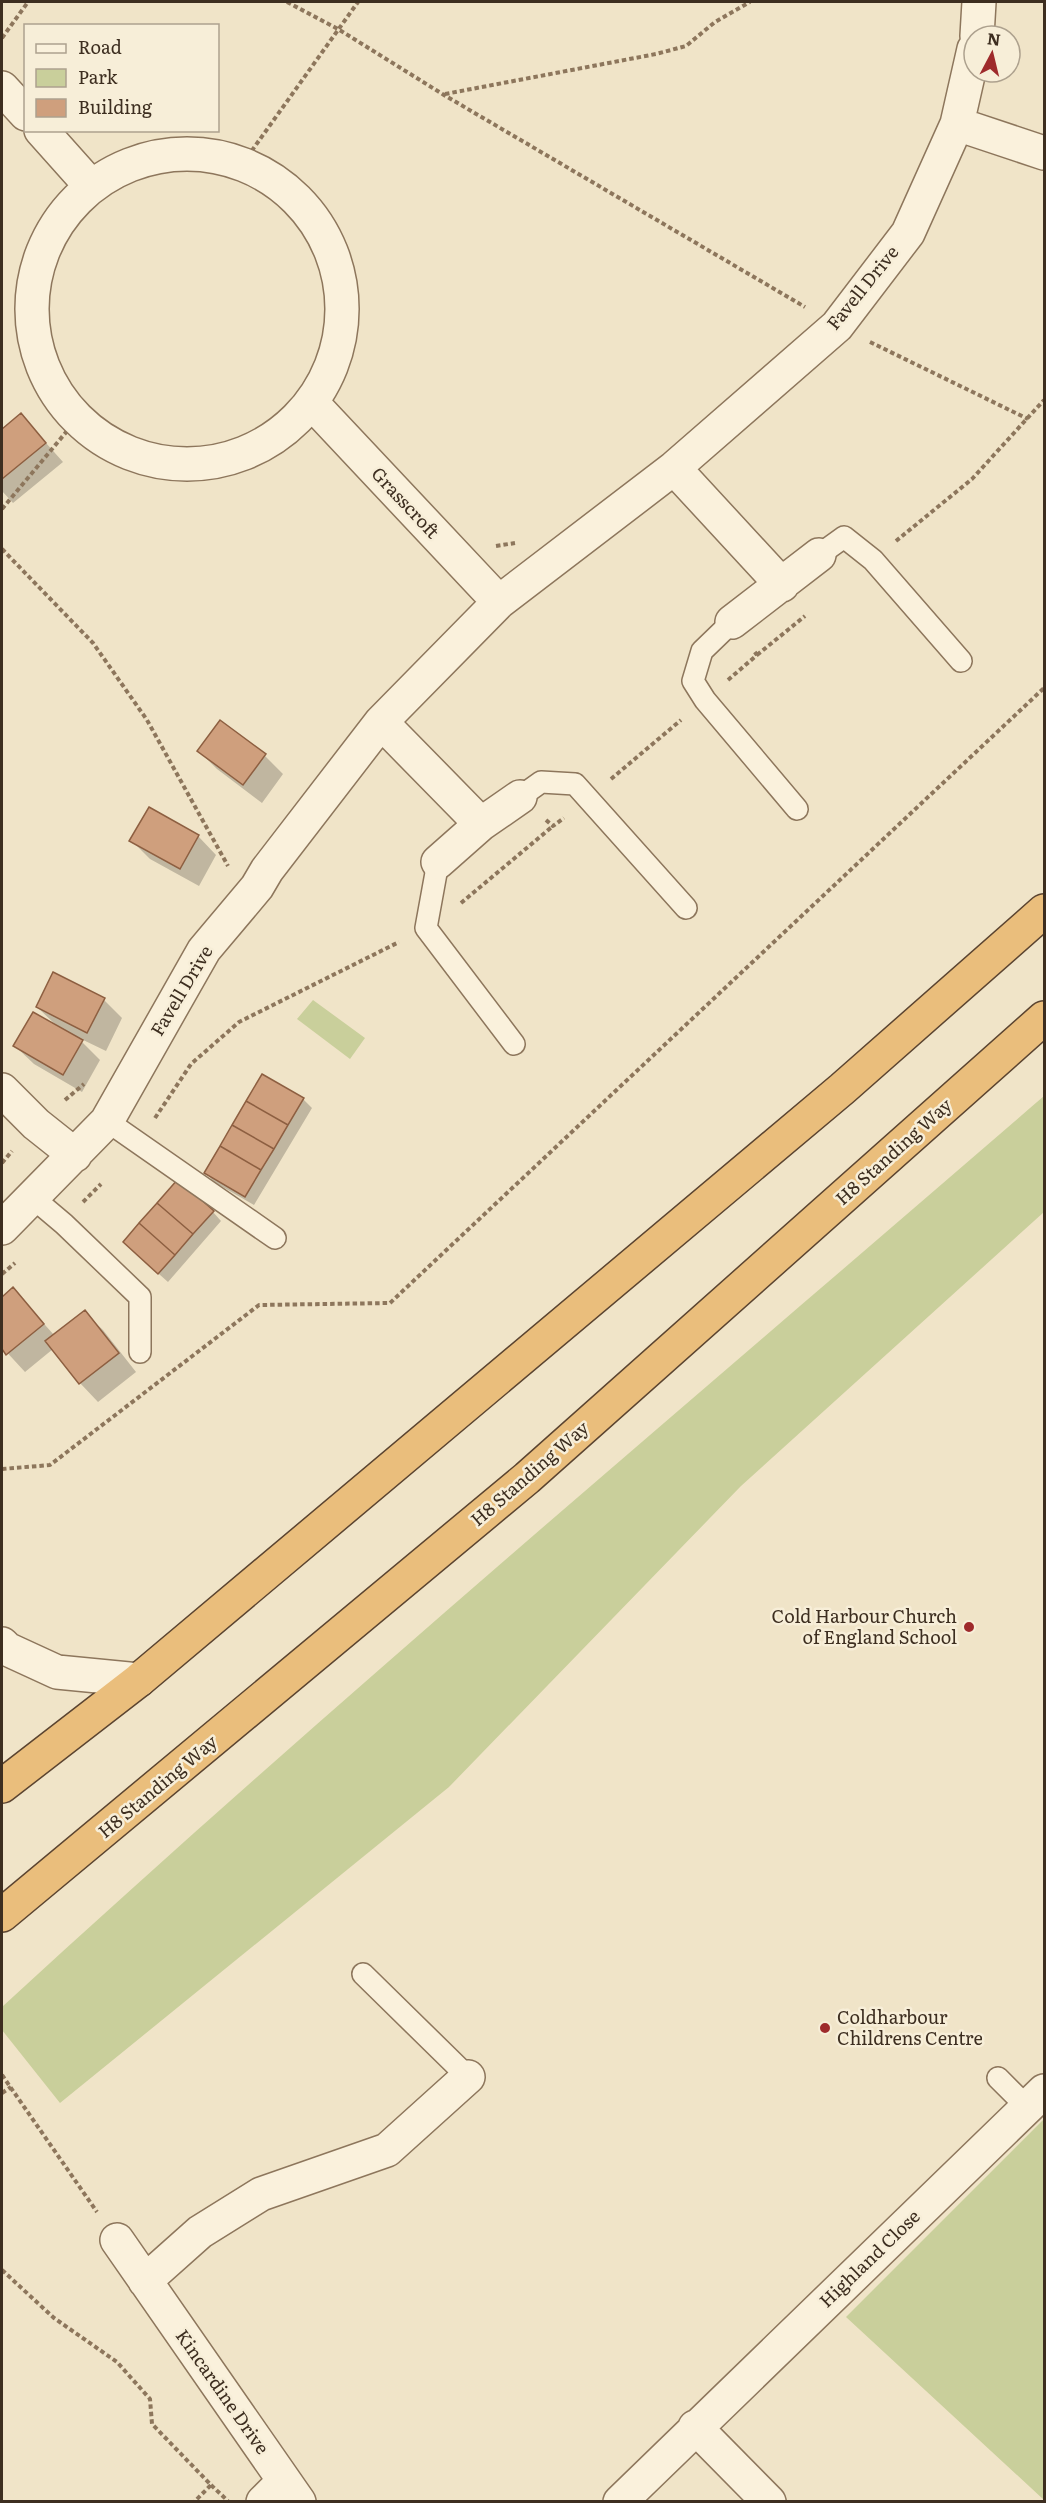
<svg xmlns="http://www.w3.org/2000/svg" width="1046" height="2503" font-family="Literata,serif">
  <rect width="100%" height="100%" fill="#f0e4c8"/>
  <path fill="#c9cf9b" d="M313,1000L365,1038L350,1059L297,1019Z
    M1044,1096V1212L741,1486L449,1787L60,2103L2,2030V2007C341,1695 695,1398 1044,1096Z
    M1044,2119V2500L846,2317Z"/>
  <path fill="#0003" d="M21,415L63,462L13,503L2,491V431Z
    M220,722L265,756L283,774L262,803L217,769L199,751Z
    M198,836L216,855L199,886L150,859L131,840Z
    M104,1000L122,1018L106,1051L77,1037L100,1060L82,1092L34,1064L15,1046L57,1026L37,1007Z
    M303,1099L312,1108L254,1205L214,1182L206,1173Z
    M213,1212L221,1221L168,1282L133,1251Z
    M13,1289L54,1335L84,1312L103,1330L136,1372L98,1402L80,1383L53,1349L25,1372L2,1347V1299Z"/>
  <path fill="#cf9f7d" stroke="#8d5f41" stroke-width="1.5" d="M21,413L46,443L2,479V429Z
    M220,720L266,754L243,785L197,751Z
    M149,807L199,835L180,869L129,841Z
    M53,972L105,998L87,1033L36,1007Z
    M33,1012L83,1040L63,1075L13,1046Z
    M262,1074L304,1098L288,1125L246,1101Z
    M246,1101L288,1125L274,1149L232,1125Z
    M232,1125L274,1149L261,1170L220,1146Z
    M220,1146L261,1170L245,1197L204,1173Z
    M178,1179L214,1211L193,1234L157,1203Z
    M157,1203L193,1234L175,1255L139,1223Z
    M139,1223L175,1255L158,1274L123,1242Z
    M13,1287L44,1324L6,1355L2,1349V1297Z
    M85,1310L119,1353L79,1384L45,1341Z"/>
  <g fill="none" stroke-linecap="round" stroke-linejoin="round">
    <g stroke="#8d765c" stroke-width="24">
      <path id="service" d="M819,555L844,537L873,560L961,661
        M732,622L702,651L693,681L705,700L797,809
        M520,797L541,782L575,784L686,908
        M438,862L426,928L514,1044
        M107,1121L275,1238
        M32,1197L64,1224L140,1297V1352
        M363,1974L468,2077
        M998,2078L1027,2107"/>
    </g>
    <g stroke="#8d765c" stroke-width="36">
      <path id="minor" d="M977,36L979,2
        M2,88L26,114
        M957,124L1044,153
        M41,130L91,186
        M32 309a155 155 0 1 1 310 0a155 155 0 1 1-310 0Z
        M312,403L499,602
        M674,468L782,585
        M732,622L819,555
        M381,722L481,824
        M438,862L481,824L520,797
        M2,1090L36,1124L75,1155
        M2,1228L107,1121L204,950L257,887L267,870L381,722L499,602L674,468L837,326L908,233L957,124L974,49
        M2,1644L7,1649L57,1672L139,1680
        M117,2240L299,2502
        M145,2281L200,2232L261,2194L387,2150L468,2077
        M695,2427L769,2502
        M263,2502L284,2481
        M620,2502L1044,2091"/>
    </g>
    <g stroke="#5b4430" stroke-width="36">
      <path id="trunk" d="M2,1786L139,1680L842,1089L1044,911
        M2,1915L527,1478L1044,1018"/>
    </g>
    <path stroke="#8d765c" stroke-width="4" stroke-dasharray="4.5 3" stroke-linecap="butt" d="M287,2L338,29L444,95L805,307
      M2,38L28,2
      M445,94L656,54L686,46L715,22L750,2
      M243,163L358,2
      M870,342L1028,419
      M2,509L77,419
      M896,541L972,479L1044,400
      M496,546L515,543
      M2,549L93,643L147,720L228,866
      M757,655L805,616
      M728,680L757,655L754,651
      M611,779L681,720
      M546,820L553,826L564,818
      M461,903L553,826
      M65,1100L84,1084
      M155,1118L191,1064L239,1022L399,942
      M2,1163L12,1151
      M83,1202L101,1184
      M2,1274L15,1263
      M2,1469L50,1465L259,1305L390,1303L1044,688
      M2,2075L97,2212
      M2,2093L11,2087
      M2,2270L54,2318L117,2362L150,2399L152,2424L211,2485L194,2502
      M211,2485L228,2501"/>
    <use href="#service" stroke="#faf1dc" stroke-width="21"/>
    <use href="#minor" stroke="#faf1dc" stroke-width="33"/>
    <use href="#trunk" stroke="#eabe7c" stroke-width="33"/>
  </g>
  <g fill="#9e2a2b" stroke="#f7eed8" stroke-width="2">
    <circle cx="969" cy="1627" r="6"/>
    <circle cx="825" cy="2028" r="6"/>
  </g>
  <g text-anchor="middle" stroke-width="5" stroke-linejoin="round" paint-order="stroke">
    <g font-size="18" fill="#3d2e20" stroke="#f7eed8">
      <text transform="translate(863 288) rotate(-51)" y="6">Favell Drive</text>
      <text transform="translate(405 503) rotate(47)" y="6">Grasscroft</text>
      <text transform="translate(182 991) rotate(-59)" y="6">Favell Drive</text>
      <text transform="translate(894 1152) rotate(-42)" y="6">H8 Standing Way</text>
      <text transform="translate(530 1474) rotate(-41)" y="6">H8 Standing Way</text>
      <text transform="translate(158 1787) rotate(-40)" y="6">H8 Standing Way</text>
      <text transform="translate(870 2259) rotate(-44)" y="6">Highland Close</text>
      <text transform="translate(222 2392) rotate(55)" y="6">Kincardine Drive</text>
    </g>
    <g font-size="18" fill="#3d2e20" stroke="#f7eed8" text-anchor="end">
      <text x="957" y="1623">Cold Harbour Church<tspan x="957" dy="21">of England School</tspan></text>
      <text x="837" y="2024" text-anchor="start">Coldharbour<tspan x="837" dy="21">Childrens Centre</tspan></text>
    </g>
  </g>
  <rect width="1046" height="2503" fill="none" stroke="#3d2e20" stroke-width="6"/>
  <rect x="24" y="24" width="195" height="108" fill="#f7eed8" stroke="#ada18e" stroke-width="1.5"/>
  <rect x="36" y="44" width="30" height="9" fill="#faf1dc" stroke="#ada18e" stroke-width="1.5"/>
  <text x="78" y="54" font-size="18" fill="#3d2e20">Road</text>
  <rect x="36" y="69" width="30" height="18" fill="#c9cf9b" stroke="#ada18e" stroke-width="1.5"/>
  <text x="78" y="84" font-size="18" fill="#3d2e20">Park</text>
  <rect x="36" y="99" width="30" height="18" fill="#cf9f7d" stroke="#ada18e" stroke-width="1.5"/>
  <text x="78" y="114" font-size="18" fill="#3d2e20">Building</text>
  <g transform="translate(992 54) rotate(7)"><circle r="28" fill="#f7eed8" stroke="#ada18e" stroke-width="1.5"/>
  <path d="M0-4.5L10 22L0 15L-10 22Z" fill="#9e2a2b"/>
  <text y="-9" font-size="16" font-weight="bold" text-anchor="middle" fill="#3d2e20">N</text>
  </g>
</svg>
